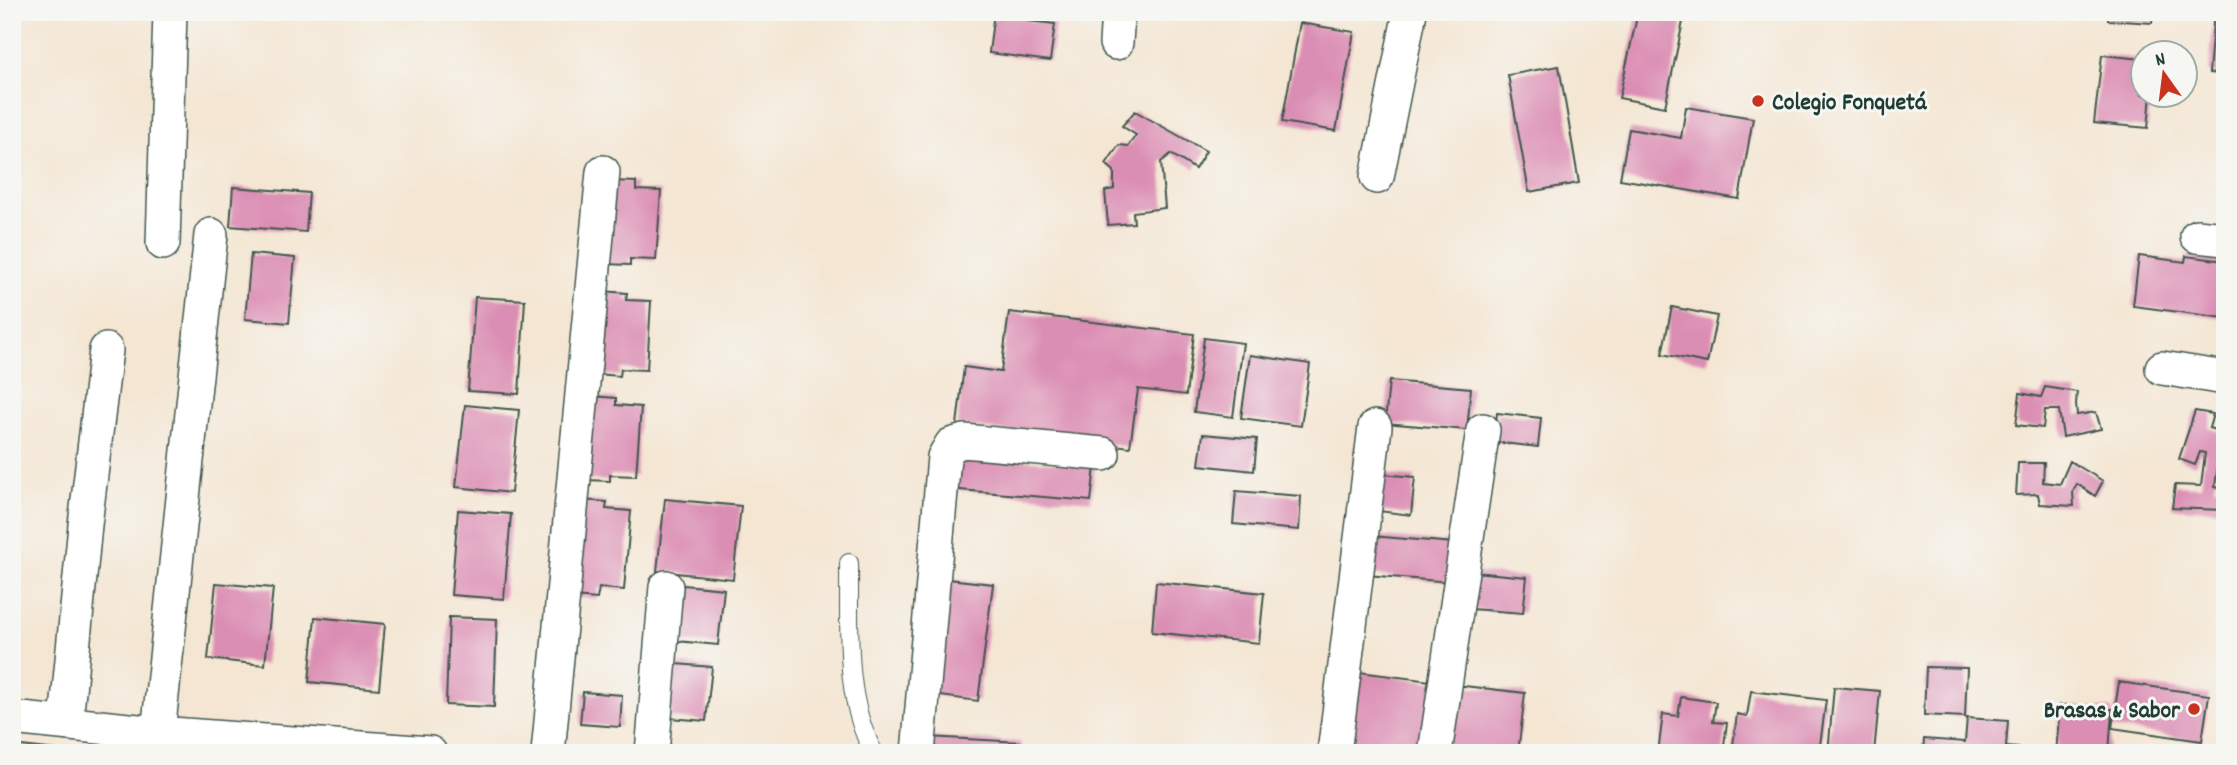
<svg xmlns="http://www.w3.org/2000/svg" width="2237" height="765" font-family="Dekko,sans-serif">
  <rect width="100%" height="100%" fill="#f6f6f2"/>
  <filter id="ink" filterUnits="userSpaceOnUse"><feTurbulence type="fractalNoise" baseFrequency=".0143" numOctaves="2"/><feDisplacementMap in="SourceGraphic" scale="14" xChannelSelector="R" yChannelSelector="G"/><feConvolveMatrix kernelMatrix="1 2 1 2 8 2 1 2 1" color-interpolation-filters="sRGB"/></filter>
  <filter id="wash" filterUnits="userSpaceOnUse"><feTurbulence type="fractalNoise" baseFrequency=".00686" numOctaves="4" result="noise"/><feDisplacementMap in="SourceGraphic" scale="28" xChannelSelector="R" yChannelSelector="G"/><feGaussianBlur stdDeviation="1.57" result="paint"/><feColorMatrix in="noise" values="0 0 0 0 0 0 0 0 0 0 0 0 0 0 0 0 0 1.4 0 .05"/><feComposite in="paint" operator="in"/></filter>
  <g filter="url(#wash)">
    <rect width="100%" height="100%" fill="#f4e6d3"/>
    <g id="blocks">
      <path fill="#db8eb4" d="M994,12H1030L1029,21L1055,24L1050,61L989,53Z
        M1638,12H1685L1665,107L1619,98Z
        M2109,12H2153L2152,23L2108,20Z
        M2214,12H2225V74L2209,73Z
        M1300,23L1354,32L1336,131L1282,122Z
        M2102,55L2142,59V94H2151L2148,128L2094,123Z
        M1559,66L1579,183L1529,192L1508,75Z
        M1686,107L1753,118L1739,199L1620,179L1629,129L1681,138Z
        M1135,111L1206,151L1195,169L1171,154L1161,162L1165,208L1133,212L1134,223L1108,225L1105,191L1114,189V171L1106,164L1119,145L1128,146L1136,135L1122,126Z
        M611,181L636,182V190L661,191L656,260L630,259V265L606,264Z
        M233,187L309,193L306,232L230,226Z
        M251,254L295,258L289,323L245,319Z
        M2139,256L2185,262L2186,256L2225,261V318L2133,306Z
        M601,291L627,293L626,300L651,301L647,370L621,369L620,376L596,374Z
        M475,297L525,300L519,394L468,391Z
        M1672,307L1717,316L1707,363L1662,354Z
        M1009,312L1194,334L1186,395L1138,389L1130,447L957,425L964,367L1001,372Z
        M1204,338L1243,343L1233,417L1194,412Z
        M1250,355L1310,364L1301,426L1241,418Z
        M1389,381L1471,388L1467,430L1385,423Z
        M2045,387L2077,392L2076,404L2077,415L2096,412L2101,429L2063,437L2059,410H2045L2043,428L2016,425L2020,393L2041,397Z
        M591,396L616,398V405L641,407L636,476L610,475V481L586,480Z
        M465,405L519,410L511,493L456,487Z
        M2195,411L2213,414L2209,428L2222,432L2215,487L2224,488V510L2172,508L2175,485L2201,486L2205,453L2200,452L2195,465L2179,459Z
        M1497,413L1541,418L1538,447L1494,442Z
        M1203,434L1257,439L1254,471L1199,465Z
        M952,454L1095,466L1091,501L948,489Z
        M2070,461L2103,481L2095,496L2077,484L2073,492L2074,506L2040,504L2038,494L2016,495L2018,463H2044L2043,482L2060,484Z
        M1382,474L1415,477L1411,515L1378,511Z
        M1236,491L1301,496L1299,530L1233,524Z
        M665,499L741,506L733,579L657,571Z
        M581,500L607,502L606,509L631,511L624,590L599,588L597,599L573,597Z
        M458,510L511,514L504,599L451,595Z
        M1371,536L1454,543L1450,582L1367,575Z
        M1474,572L1527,577L1523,613L1471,609Z
        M948,579L993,584L978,701L932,695Z
        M1156,582L1264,593L1259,643L1152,632Z
        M216,583L273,588L265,665L208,659Z
        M683,585L724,589L718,645L677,641Z
        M315,617L385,624L379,689L309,682Z
        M449,617L497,619L494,707L446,705Z
        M676,664L712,667L706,721L670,718Z
        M1926,667L1967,668L1965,717L1924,715Z
        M1351,671L1439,682L1431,753H1413L1341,744Z
        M2119,682L2209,695L2202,741L2112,728Z
        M1455,685L1525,693L1518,753H1446Z
        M1834,687L1880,691L1874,753H1828Z
        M1751,691L1826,700L1819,753H1732L1737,714L1747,716Z
        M583,692L622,695L620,727L580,724Z
        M1681,697L1716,702L1713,722L1727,723L1723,753H1658L1663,714L1678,716Z
        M2060,705L2112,709L2109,753H2056Z
        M1967,718L2008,721L2006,747L2054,751V753H1923L1924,739L1965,742Z
        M928,737L1021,742L1020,753H927Z
        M12,745L65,751V753H12Z
        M1073,748L1118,751V753H1073Z"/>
    </g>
  </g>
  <g filter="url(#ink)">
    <use href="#blocks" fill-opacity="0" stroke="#3f564c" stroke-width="2"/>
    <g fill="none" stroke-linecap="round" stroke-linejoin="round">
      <g stroke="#3f564c" stroke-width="20">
        <path id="lane" d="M849,563C850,623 843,699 874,753"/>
      </g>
      <g stroke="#3f564c" stroke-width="36">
        <path id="street" d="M1116,43L1118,12
          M1377,177L1410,12
          M2197,236L2225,239
          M163,243L170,12
          M2162,368L2225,378
          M12,718L158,733L430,753
          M66,722L85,525L106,350
          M158,733L211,235
          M548,753L603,172
          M652,753L666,587
          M918,753L944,457L951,445L964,441L1103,454
          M1334,753L1375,427
          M1435,753L1483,430"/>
      </g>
      <use href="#lane" stroke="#fff" stroke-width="18"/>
      <use href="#street" stroke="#fff" stroke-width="33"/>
    </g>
  </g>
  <g fill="#c8321e" stroke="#f6f6f2" stroke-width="2.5">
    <circle cx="1758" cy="101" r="7"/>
    <circle cx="2194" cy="709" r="7"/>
  </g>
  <g text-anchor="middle" stroke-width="6" stroke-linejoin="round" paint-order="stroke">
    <g font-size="24" font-weight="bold" fill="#1f3d34" stroke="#f6f6f2" text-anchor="start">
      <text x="1772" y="109">Colegio Fonquetá</text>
      <text x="2180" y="717" text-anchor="end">Brasas &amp; Sabor</text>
    </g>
  </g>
  <rect width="2237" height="765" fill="none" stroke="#f6f6f2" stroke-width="42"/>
  <g transform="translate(2164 74) rotate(346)"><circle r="33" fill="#f6f6f2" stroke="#a0aca6" stroke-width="2"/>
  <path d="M0-5L12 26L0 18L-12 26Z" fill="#c8321e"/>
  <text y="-10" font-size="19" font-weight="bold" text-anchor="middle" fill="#1f3d34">N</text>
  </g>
</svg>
